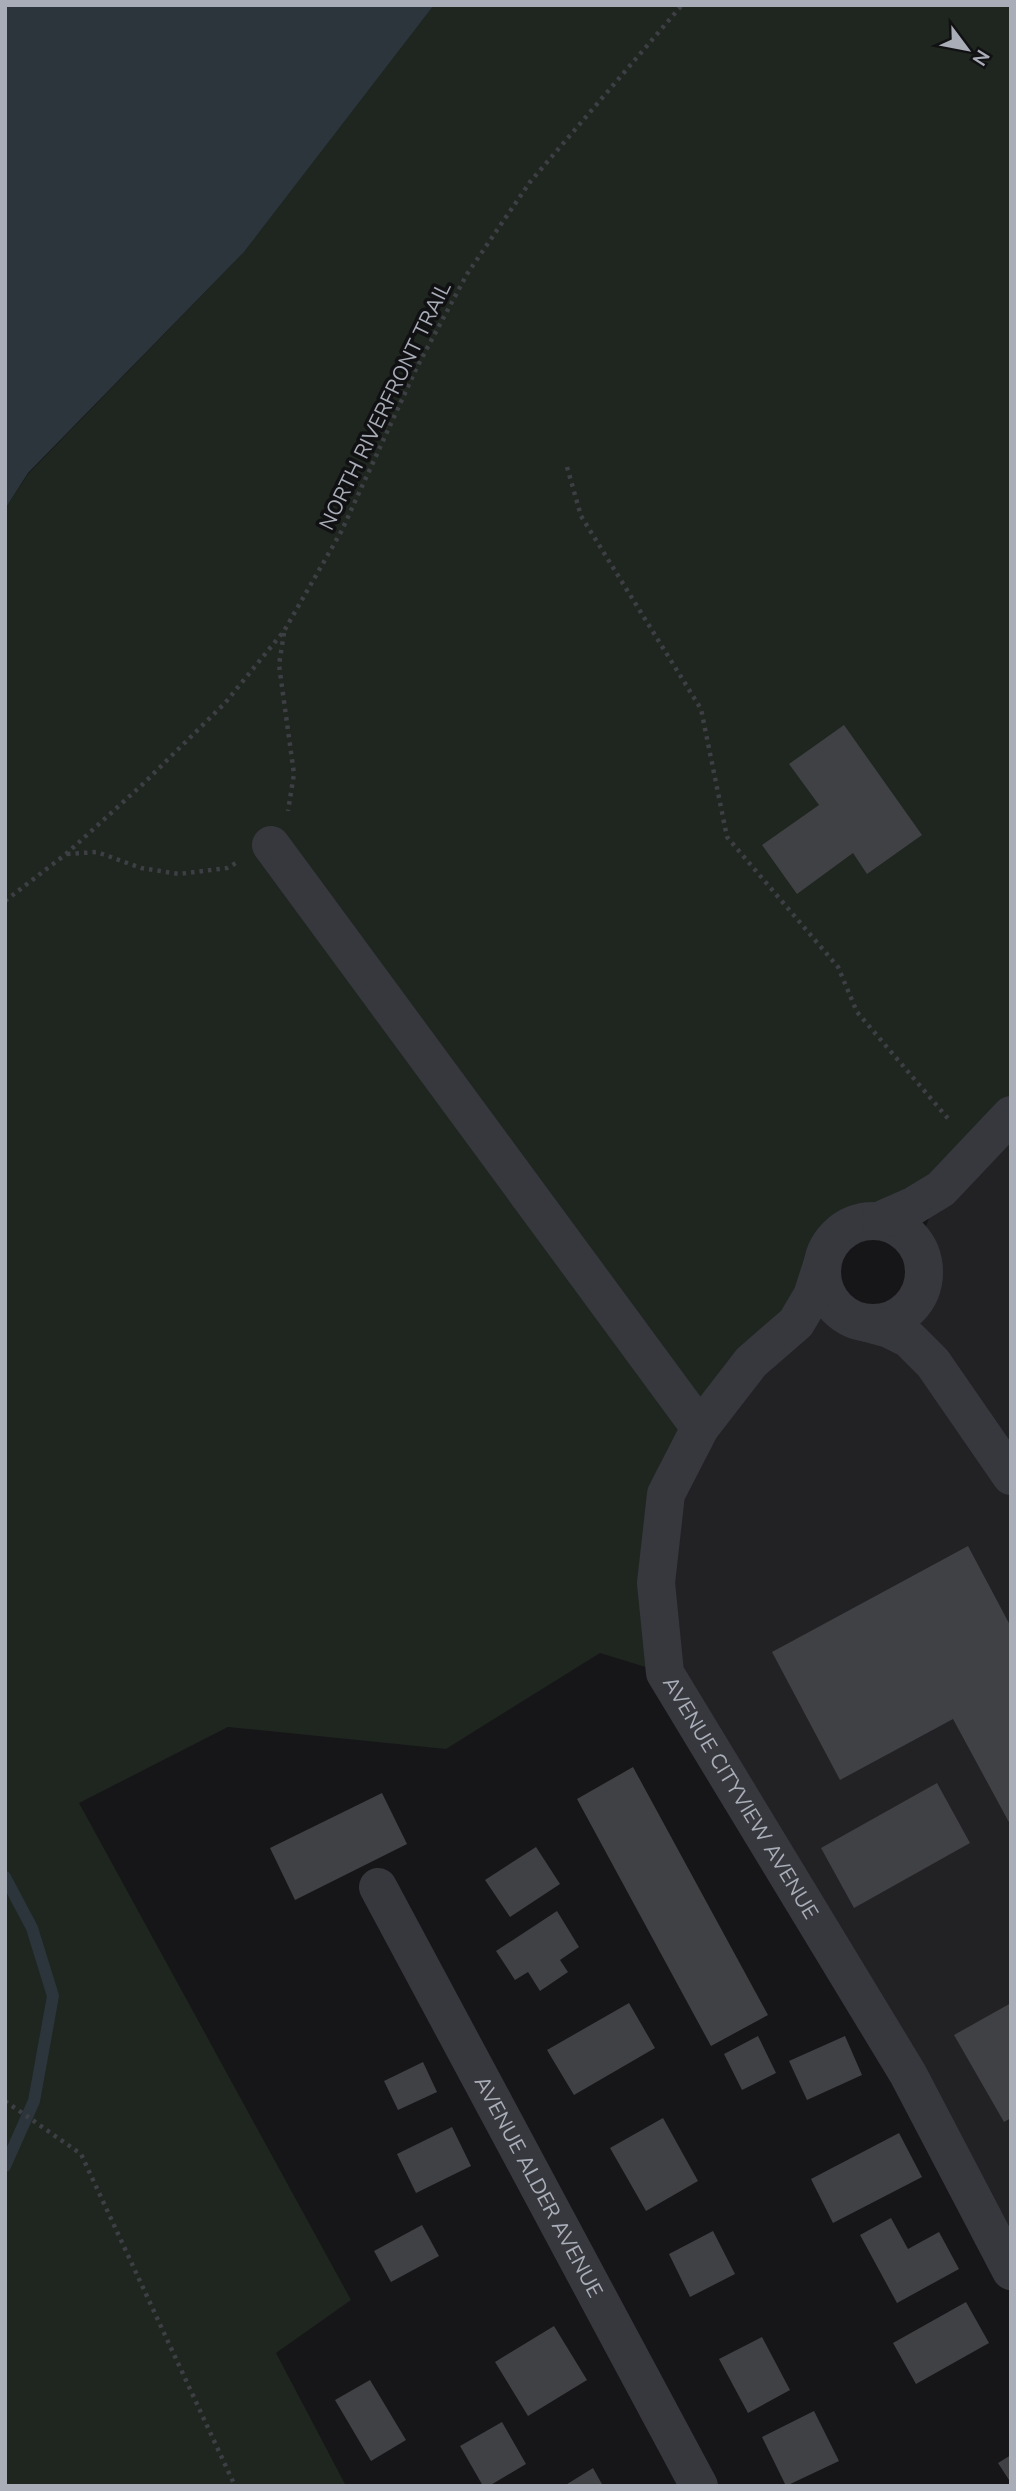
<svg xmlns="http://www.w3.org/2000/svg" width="1016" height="2491" font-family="'Nunito Sans',sans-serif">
  <rect width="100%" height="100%" fill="#161618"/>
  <path fill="#222225" d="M1011,1115V2271L665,1673L666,1494L796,1323L822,1316L851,1319L899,1316L912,1306L920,1292L925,1277L926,1226L941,1189Z"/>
  <path fill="#1e261f" d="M434,5H1011V1115L941,1189L848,1226L836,1236L666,1494L665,1673L600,1653L446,1749L228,1727L79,1803L351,2300L276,2353L346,2486H5V509L28,474L244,252Z"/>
  <path fill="#2c353c" d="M5,5H434L244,252L28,473L5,509Z"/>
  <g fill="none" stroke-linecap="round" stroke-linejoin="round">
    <path stroke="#2c353c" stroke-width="12" d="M5,1877L32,1928L53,1996L34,2101L5,2166"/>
  </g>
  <path fill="#404145" d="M844,725L922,835L867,874L853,853L797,894L762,845L819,805L789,764Z
    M968,1546L1011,1627V1826L953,1719L840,1780L772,1652Z
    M633,1767L768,2015L711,2046L577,1799Z
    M937,1783L970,1843L854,1908L821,1848Z
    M382,1793L407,1844L295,1900L270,1848Z
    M536,1847L560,1884L510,1917L485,1880Z
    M557,1911L579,1947L560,1960L568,1972L540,1991L528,1972L515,1980L496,1951Z
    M629,2003L655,2048L574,2095L547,2050Z
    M1011,2003V2118L1004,2122L954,2035Z
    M758,2036L776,2073L742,2090L724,2054Z
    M845,2036L862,2075L807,2100L789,2061Z
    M423,2062L437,2092L398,2110L384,2081Z
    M663,2118L698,2181L646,2211L610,2148Z
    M452,2127L471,2166L416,2193L397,2154Z
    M899,2133L922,2177L833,2223L811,2179Z
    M891,2218L908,2249L939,2232L959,2269L897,2303L860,2235Z
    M422,2225L439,2256L391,2282L374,2251Z
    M713,2231L735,2274L690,2297L669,2254Z
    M966,2302L989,2343L916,2384L893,2343Z
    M554,2326L587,2380L528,2416L495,2362Z
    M762,2337L790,2390L748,2413L719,2359Z
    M370,2380L406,2440L371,2461L335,2400Z
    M814,2411L839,2461L786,2486L762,2437Z
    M502,2422L526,2464L489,2486H483L460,2446Z
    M1011,2455V2483L998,2463Z
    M593,2468L603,2486H564Z"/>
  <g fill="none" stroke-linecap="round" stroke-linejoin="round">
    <path stroke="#3d3f44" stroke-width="4.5" stroke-dasharray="3.5 5" stroke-linecap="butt" d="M567,467L581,516L701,709L727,837L838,967L857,1012L951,1122
      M284,633L279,665L294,774L288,811
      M67,854L97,852L141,868L179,874L227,868L238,862
      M5,901L66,854L143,784L225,703L284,631L341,532L417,367L467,274L530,182L682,5
      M5,2101L81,2154L235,2486"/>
    <g stroke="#37383d" stroke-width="38">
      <path d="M271,845L700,1428"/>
      <circle cx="873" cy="1272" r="51"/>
      <path d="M879,1221L913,1206L941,1189L1011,1115"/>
      <path id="s1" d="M822,1265L812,1296L796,1323L751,1362L700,1428L666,1494L656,1583L665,1673L908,2074L1011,2271"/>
      <path d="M867,1323L889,1329L909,1339L933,1363L1011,1476"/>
      <path id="s2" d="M378,1887L699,2486"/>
    </g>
  </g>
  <g text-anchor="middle" stroke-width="7" stroke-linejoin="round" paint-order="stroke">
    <g font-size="21" fill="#a8adb8" stroke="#111113">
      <text transform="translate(385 406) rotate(-64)" y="7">NORTH RIVERFRONT TRAIL</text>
      <text dy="7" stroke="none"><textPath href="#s1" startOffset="607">AVENUE CITYVIEW AVENUE</textPath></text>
      <text dy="7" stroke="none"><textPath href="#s2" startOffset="340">AVENUE ALDER AVENUE</textPath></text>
    </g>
  </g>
  <rect width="1016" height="2491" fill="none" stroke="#a8adb8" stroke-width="14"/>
  <g transform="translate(967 49) rotate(122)" stroke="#111113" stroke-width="5" paint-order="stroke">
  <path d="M0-5L12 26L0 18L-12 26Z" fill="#a8adb8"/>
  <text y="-10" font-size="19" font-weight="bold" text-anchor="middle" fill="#a8adb8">N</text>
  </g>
</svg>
